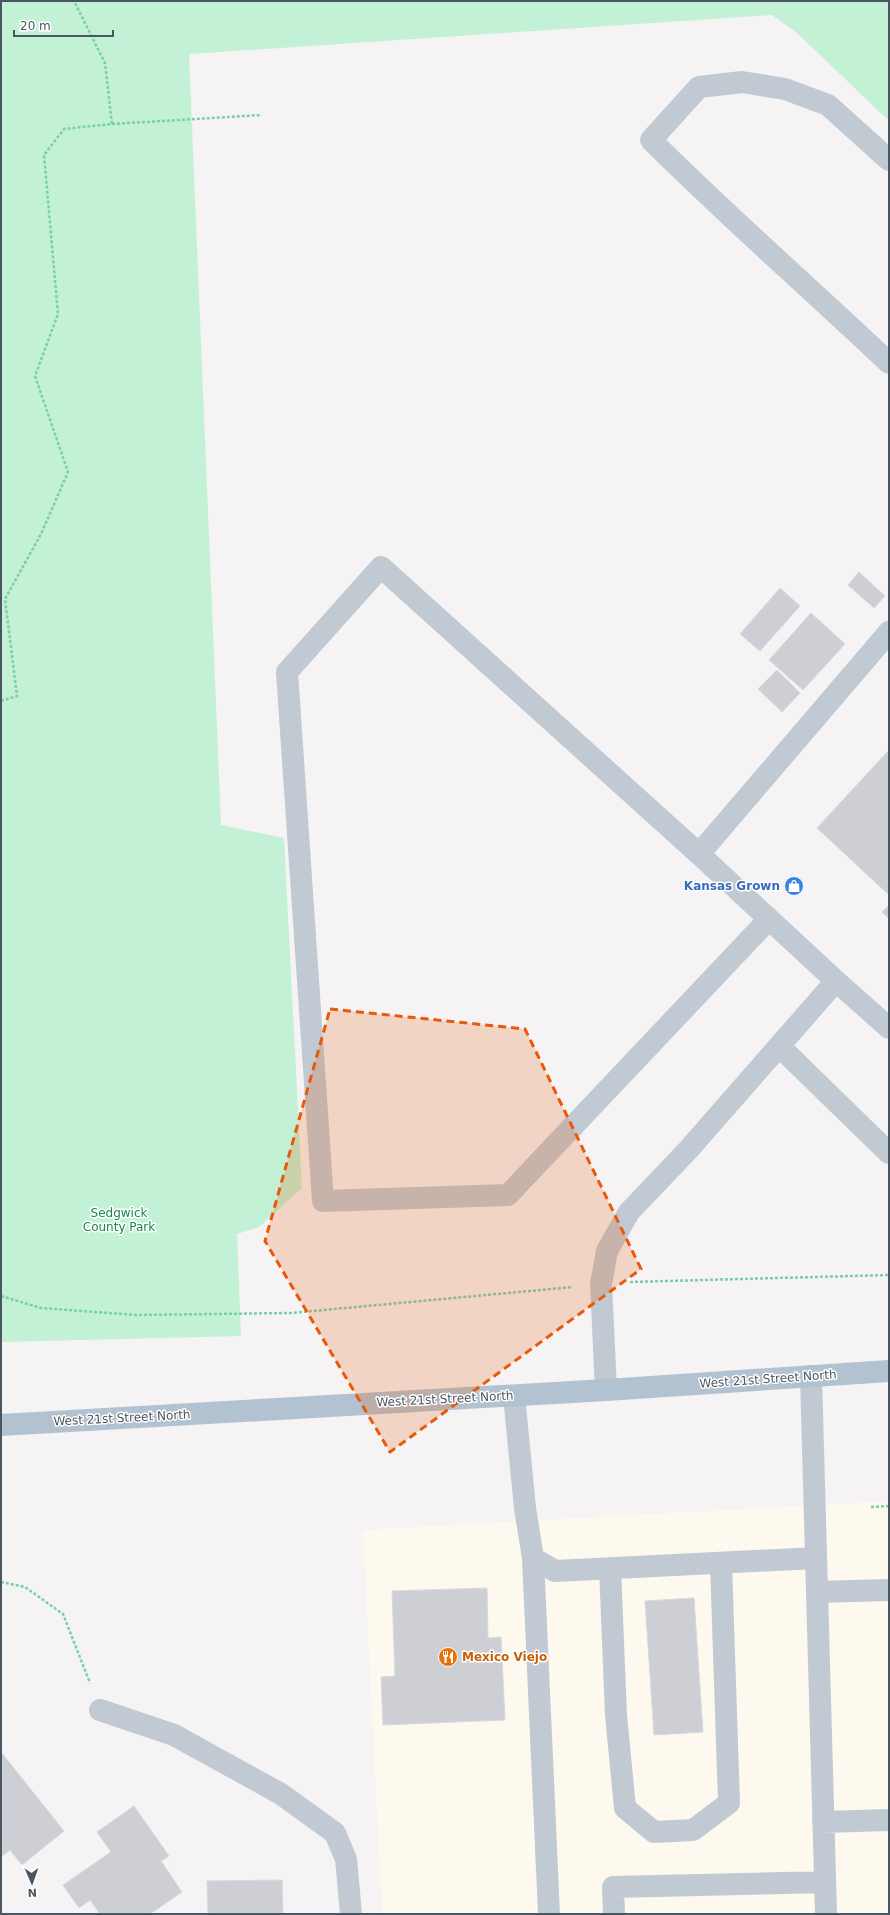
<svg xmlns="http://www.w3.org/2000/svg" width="890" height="1915" font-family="'DejaVu Sans',sans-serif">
  <rect width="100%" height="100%" fill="#f5f3f3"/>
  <path fill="#fdf9ef" d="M889,1501V1914H382L363,1530Z"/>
  <path fill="#c3f1d5" d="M1,1H889V121L796,32L772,15L189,54L221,825L284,838L302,1188L259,1227L237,1234L241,1336L1,1342Z"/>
  <path fill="#cdcfd5" stroke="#d7d9de" d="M859,572L885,596L874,608L848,585Z
    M780,588L800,606L760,651L740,634Z
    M811,613L845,644L803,690L769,660Z
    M777,670L800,693L782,712L758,689Z
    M889,750V895L817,828Z
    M889,905V919L882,912Z
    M487,1588L488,1638L501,1637L505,1720L383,1725L381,1677L395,1676L392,1591Z
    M694,1598L703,1732L654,1735L645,1601Z
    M1,1752L64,1831L22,1865L10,1850L1,1857Z
    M134,1806L169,1856L161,1861L182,1892L150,1914H100L90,1900L79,1908L63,1885L111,1852L97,1832Z
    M282,1880L283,1914H208L207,1881Z"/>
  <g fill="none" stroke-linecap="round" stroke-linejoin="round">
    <path stroke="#7ad0a6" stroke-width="2.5" stroke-dasharray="3 2" stroke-linecap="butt" d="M112,124L262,115
      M1,701L17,696L5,599L41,534L68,472L35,376L58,314L44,155L64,129L112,124L105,63L74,1
      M630,1282L889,1275
      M1,1296L41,1308L136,1315L291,1313L573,1287
      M871,1507L889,1506
      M1,1582L25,1587L63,1614L90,1683"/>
    <path stroke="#c1cad2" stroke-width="22" d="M889,160L828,105L785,89L742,82L699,87L651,140C728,217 810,288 889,363
      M889,632L699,854L836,981L889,1028
      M699,854L381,567L287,672L323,1201L508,1195L769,919
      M779,1046L889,1153
      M811,1376L826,1914
      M606,1390L601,1284L607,1251L629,1212L689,1149L836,981
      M514,1396L525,1508L533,1558L555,1571L816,1558
      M533,1558L549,1914
      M610,1568L616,1715L625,1808L654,1832L693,1830L729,1803L721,1563
      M817,1592L889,1590
      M100,1710L174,1735L281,1794L335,1833L346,1859L351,1914
      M823,1822L889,1820
      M614,1914L613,1887L825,1882"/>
    <path stroke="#b3c2d1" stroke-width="22" d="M1,1425L606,1390L889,1371"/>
  </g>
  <path fill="#e8590c" fill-opacity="0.2" stroke="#e8590c" stroke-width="3" stroke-dasharray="8 5" stroke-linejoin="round" d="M330,1009L525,1029L641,1269L390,1452L265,1241Z"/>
  <defs>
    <g id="shop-disc" transform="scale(1)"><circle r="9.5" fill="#3f7fe0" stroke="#fff"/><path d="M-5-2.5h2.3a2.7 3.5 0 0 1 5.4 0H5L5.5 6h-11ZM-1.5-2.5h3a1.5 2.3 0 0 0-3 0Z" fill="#fff"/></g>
    <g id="restaurant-disc" transform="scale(1)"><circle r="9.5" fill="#e8710a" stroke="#fff"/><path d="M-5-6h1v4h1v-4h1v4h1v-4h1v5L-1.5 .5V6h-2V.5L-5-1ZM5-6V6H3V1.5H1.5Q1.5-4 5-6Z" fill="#fff"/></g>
  </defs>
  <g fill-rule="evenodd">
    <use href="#shop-disc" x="794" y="886"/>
    <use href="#restaurant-disc" x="448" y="1657"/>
  </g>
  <g text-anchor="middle" stroke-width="3" stroke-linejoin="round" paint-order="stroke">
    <g font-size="12" font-weight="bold" fill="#366cbe" stroke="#fff" text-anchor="end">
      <text x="780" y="890">Kansas Grown</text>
    </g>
    <g font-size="12" fill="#17864f" stroke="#fff">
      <text x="119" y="1217">Sedgwick<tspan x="119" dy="14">County Park</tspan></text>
    </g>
    <g font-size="12" fill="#4a5661" stroke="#fff">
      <text transform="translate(768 1379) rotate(-4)" y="4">West 21st Street North</text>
      <text transform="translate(445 1399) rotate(-3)" y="4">West 21st Street North</text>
      <text transform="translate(122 1418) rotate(-3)" y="4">West 21st Street North</text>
    </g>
    <g font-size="12" font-weight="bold" fill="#c56008" stroke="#fff" text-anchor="start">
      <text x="462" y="1661">Mexico Viejo</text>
    </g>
  </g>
  <rect width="890" height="1915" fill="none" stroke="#4a5661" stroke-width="4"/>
  <g transform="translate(32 1883) rotate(178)" stroke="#ffffff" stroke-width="3" paint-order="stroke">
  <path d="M0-3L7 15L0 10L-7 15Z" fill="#4a5661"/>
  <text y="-6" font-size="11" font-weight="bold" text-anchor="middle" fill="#4a5661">N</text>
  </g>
  <path d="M14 30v6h99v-6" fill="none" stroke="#4a5661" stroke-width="2"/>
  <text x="20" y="30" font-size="12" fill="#4a5661" stroke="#ffffff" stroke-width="3" paint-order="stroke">20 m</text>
</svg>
